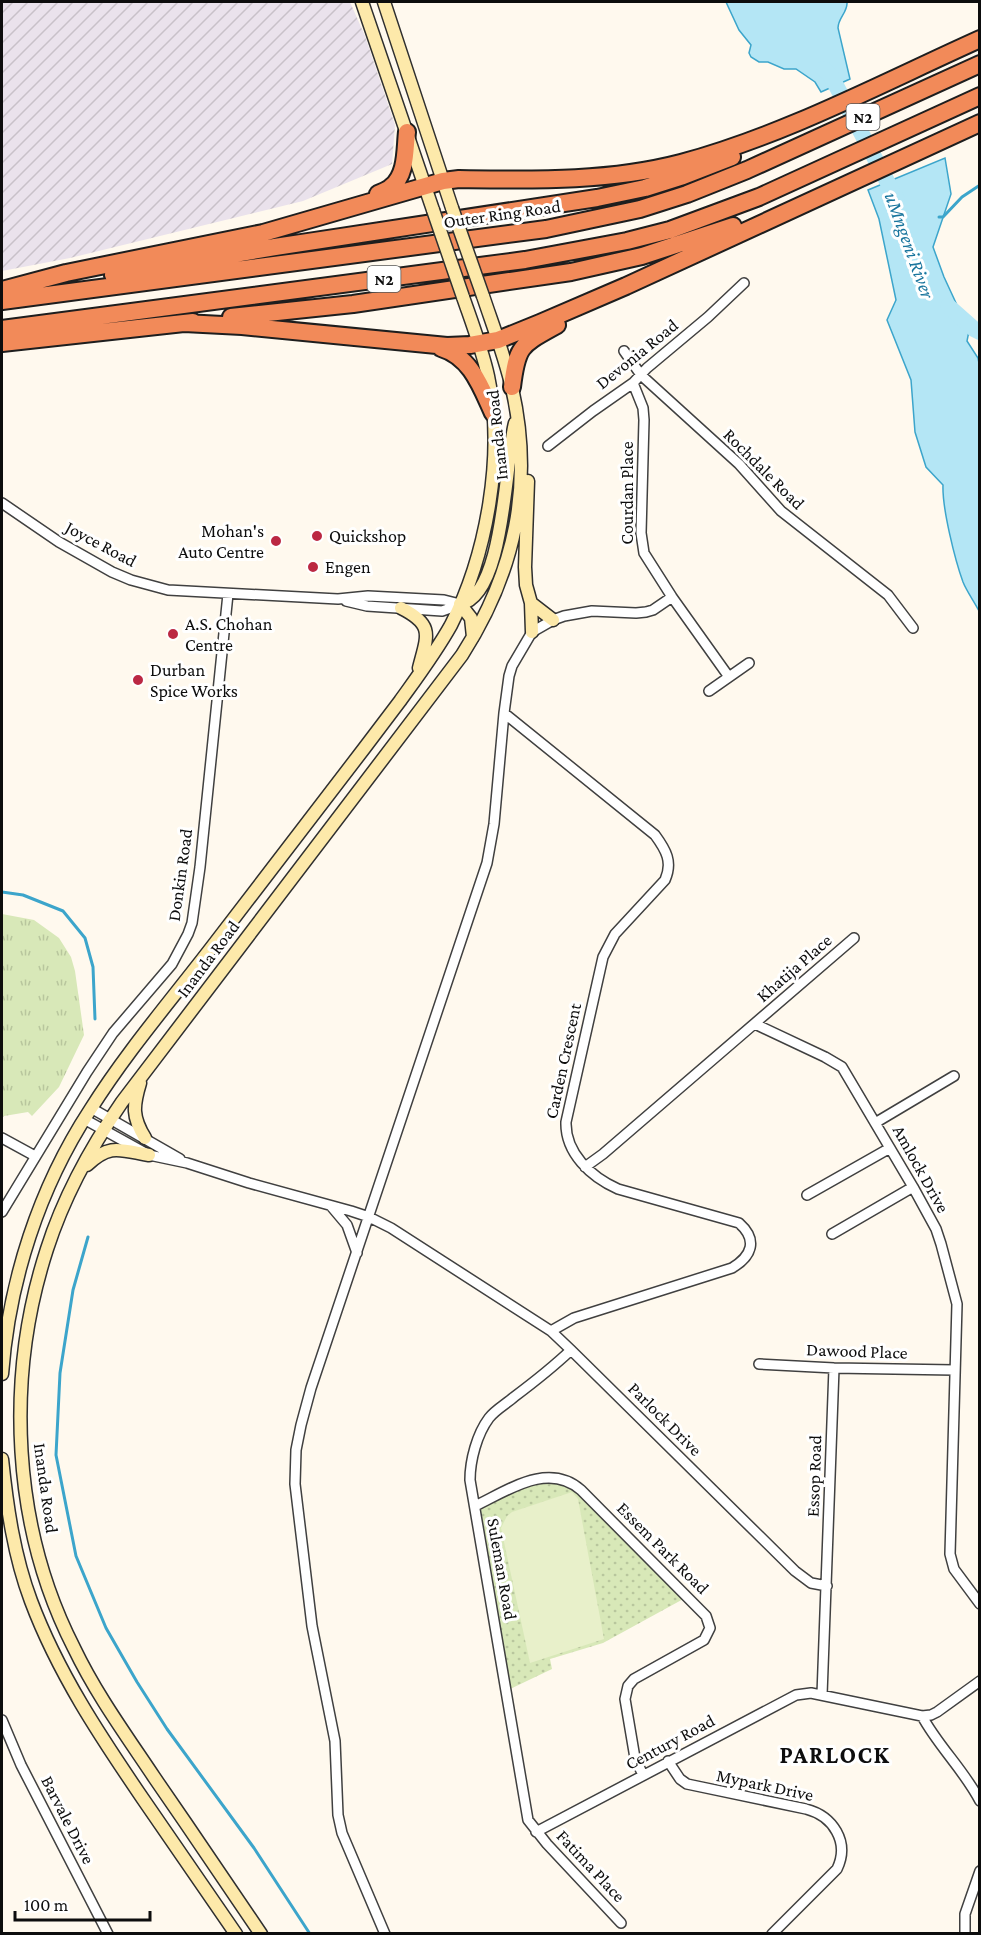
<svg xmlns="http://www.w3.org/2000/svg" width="981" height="1935" font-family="'Crimson Pro',serif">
  <defs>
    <pattern id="industrial-furrows" width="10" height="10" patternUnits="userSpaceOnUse" patternTransform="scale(1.5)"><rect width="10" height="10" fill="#eae2ec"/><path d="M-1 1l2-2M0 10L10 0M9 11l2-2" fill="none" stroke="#c8c1c9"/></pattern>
    <pattern id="grass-dots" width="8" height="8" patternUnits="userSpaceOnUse" patternTransform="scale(1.5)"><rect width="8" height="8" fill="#d8e8b8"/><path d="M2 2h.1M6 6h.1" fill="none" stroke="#b8c69d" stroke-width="1.8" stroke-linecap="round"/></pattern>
    <pattern id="park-tufts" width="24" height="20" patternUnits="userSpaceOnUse" patternTransform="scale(1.5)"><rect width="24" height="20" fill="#d8e8b8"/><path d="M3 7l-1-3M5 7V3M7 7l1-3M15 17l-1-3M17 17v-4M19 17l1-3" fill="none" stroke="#b8c69d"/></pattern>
  </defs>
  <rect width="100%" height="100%" fill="#fff9ee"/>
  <path fill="url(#industrial-furrows)" d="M2,2H350L365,36L395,125L392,164L303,201L70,258L2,271Z"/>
  <path fill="url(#grass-dots)" d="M536,1482L568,1483L687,1597L603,1643L550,1659L552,1669L506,1691L476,1507Z"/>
  <path fill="url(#park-tufts)" d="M2,914L34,920L59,938L71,957L75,971L84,1035L59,1087L32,1116L28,1112L4,1116L2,1118Z"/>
  <path fill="#e8f0ca" d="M572,1492L578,1499L604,1639L530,1663L501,1528L507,1516L512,1512Z"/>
  <path fill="#b4e6f5" stroke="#3ca5cb" stroke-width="1.5" d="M726,2H847C848,12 838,18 838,28L850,79L821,92L815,82L796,69H784L768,62H759L751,57L749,53L751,45L739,30Z
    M945,158L951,194L933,247L944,277L969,331L967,341L978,358L979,363V611C974,601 967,592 963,582C955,560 942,508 943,485L926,467L915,432L911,380L887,320L896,300L879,219L868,190Z"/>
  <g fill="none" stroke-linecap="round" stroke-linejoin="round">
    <path stroke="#3ca5cb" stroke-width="3" d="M939,217H943L962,197L980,185
      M2,892L23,895L63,911L85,938L93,967L95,1019
      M88,1237L73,1290L60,1373L56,1455L76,1556L106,1628L137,1682L167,1729L254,1848L310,1934"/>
    <path stroke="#b4e6f5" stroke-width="16" d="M824,69L831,76L897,200
      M948,306L974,329L980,332"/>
    <g stroke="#404040" stroke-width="12">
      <path id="minor" d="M624,351L641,375L739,464L781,511L888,595L913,628
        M633,383L643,408L644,420L641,533L644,553L672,597L729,677
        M548,446L593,411L633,383L647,368L708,317L744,283
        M2,503L59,542L112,572L131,580L168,590L338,599L368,596L444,600L460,604
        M346,601L367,606L442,611L459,605
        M709,691L749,663
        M504,713L655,835C666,850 673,862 665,880L615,934L603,957L566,1122C565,1153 591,1177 618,1189L739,1223C758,1240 752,1256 732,1268L574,1318L551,1331
        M755,1024L825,1057L842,1067L913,1187L936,1229L941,1244L957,1304L950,1554L954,1569L980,1604
        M91,1108L180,1159
        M84,1119L149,1155L187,1163L249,1183L351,1211L369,1217L391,1228L551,1331L571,1350L795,1571L811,1583L827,1586
        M875,1123L954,1076
        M2,1138L35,1156
        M585,1167L603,1154L854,938
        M807,1195L890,1148
        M331,1206L347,1225L357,1253
        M2,1212L87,1072L113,1033L172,964L188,934L192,923L200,867L228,594
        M832,1234L913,1187
        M571,1350C553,1367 534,1382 514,1397C506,1404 495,1410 489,1418C477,1434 470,1460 470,1480L528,1820L547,1844L621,1923
        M759,1364L834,1368L954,1370
        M475,1506C507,1491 548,1461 581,1490L706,1616L710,1628L704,1640L634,1679L628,1686L625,1699L635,1758L643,1775
        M822,1695L834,1368
        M922,1716C938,1746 964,1770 980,1801
        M2,1720L21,1765L108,1934
        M668,1761L680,1779L687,1784L806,1809C833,1816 850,1842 837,1869L772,1934
        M536,1832L796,1695L811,1693L922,1716L931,1715L937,1712L980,1681
        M385,1934L342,1833L338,1815L335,1741L312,1626L295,1484L296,1450L301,1425L311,1388L487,863L494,824L504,713L509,676L512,666L532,632L553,620L564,616L592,611L636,613L646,612L653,610L672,597
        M965,1934V1914L980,1871"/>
    </g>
    <g stroke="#2f2f2f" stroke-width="15">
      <path id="secondary" d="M362,2L433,210
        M384,2L452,208
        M528,481L525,567L526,585L531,603L532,632
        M531,603L553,620
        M460,604C505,596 505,460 515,423
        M460,604L471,618L473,637
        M401,608C435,625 427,636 419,668
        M140,1083C133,1106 132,1117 145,1138
        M87,1165C110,1143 120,1150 149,1155
        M2,1374C9,1281 39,1188 90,1110C127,1051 173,998 215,943C277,862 339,782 400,701C418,676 436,652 451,625C487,554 505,454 488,376C482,349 472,323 463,297
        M2,1459C7,1507 14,1556 31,1601C58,1673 100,1736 143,1799C174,1844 205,1889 236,1934
        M261,1934C225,1881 190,1829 154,1777C126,1735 96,1694 74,1648C12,1527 5,1378 47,1249C64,1196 91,1147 122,1102L462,655C515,572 534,485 512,388C505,357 493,326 483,296"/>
    </g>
    <g stroke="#1e1e1e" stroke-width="20">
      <path id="motorway" d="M378,194C382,192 388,190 391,187C407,175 405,149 407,132
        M113,275L275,247L597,198L645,188L683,176L732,157
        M2,290L66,273L263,233L443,181L459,179C533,180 608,182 681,163C785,135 882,83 980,39
        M2,301L546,229L640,209L687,194L747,170L980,64
        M231,317L353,304L571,272L642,256L733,226
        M184,323L242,326L447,346L470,345L498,340L540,323L626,286L980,123
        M2,329L525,260L627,241L670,230L759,197L980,96
        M2,343L193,322
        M441,348C471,357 481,387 493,413
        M512,387C517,345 521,345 557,325"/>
    </g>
    <use href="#minor" stroke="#fff" stroke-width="9"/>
    <use href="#secondary" stroke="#fde9aa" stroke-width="12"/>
    <use href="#motorway" stroke="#f28a59" stroke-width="16"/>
    <g stroke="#2f2f2f" stroke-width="15" stroke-linecap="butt">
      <path id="secondary-bridge" d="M452,208L483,296
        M433,210L463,297"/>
    </g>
    <use href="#secondary-bridge" stroke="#fde9aa" stroke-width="12"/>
  </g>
  <g fill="#bb2843" stroke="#fff" stroke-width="2">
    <circle cx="317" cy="536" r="6"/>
    <circle cx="276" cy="541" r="6"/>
    <circle cx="313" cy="567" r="6"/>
    <circle cx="173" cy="634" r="6"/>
    <circle cx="138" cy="680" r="6"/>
  </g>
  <g text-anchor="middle" stroke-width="6" stroke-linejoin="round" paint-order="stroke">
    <g fill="#fff" stroke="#565656" stroke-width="1.5">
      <rect x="846.5" y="104" width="33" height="26" rx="4.5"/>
      <rect x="367.5" y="266" width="33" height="26" rx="4.5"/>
    </g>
    <g font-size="16" font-weight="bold" fill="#0d0d0d">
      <text x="863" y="123">N2</text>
      <text x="384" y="285">N2</text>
    </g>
    <g font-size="18" fill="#0d0d0d" stroke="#fff">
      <text transform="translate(502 214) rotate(-8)" y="6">Outer Ring Road</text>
      <text transform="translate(637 354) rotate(-39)" y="6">Devonia Road</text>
      <text transform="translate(497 435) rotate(-96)" y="6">Inanda Road</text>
      <text transform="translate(764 469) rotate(45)" y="6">Rochdale Road</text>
      <text transform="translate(627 493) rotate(-90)" y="6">Courdan Place</text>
      <text transform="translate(101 544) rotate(28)" y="6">Joyce Road</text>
      <text transform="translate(180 875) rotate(-82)" y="6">Donkin Road</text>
      <text transform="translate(208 959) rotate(-53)" y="6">Inanda Road</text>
      <text transform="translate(794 968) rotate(-41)" y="6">Khatija Place</text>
      <text transform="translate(563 1061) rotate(-78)" y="6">Carden Crescent</text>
      <text transform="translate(921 1169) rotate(61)" y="6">Amlock Drive</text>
      <text transform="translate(857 1351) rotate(2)" y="6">Dawood Place</text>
      <text transform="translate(665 1419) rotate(45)" y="6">Parlock Drive</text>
      <text transform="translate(814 1476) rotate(-88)" y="6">Essop Road</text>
      <text transform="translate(46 1488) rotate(82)" y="6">Inanda Road</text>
      <text transform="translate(663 1548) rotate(45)" y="6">Essem Park Road</text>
      <text transform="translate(502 1569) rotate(80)" y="6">Suleman Road</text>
      <text transform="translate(670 1742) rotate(-28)" y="6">Century Road</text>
      <text transform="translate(765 1785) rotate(12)" y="6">Mypark Drive</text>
      <text transform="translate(68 1820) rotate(63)" y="6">Barvale Drive</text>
      <text transform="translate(591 1866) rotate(47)" y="6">Fatima Place</text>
    </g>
    <g font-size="18" fill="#0d0d0d" stroke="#fff" text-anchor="start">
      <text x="264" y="537" text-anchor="end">Mohan's<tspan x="264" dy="21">Auto Centre</tspan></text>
      <text x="329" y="542">Quickshop</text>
      <text x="325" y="573">Engen</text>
      <text x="185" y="630">A.S. Chohan<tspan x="185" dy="21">Centre</tspan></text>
      <text x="150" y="676">Durban<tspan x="150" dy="21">Spice Works</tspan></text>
    </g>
    <g font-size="20" font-style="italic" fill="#19759d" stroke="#fff">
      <text transform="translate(910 245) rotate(70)" y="7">uMngeni River</text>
    </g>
    <g font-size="24" font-weight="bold" letter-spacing="1.5" fill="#0d0d0d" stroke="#fff">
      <text x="835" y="1763">PARLOCK</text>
    </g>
  </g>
  <rect width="981" height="1935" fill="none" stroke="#0d0d0d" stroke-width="6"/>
  <path d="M15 1911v9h135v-9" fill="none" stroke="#0d0d0d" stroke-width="3"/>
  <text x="24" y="1911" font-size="18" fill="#0d0d0d" stroke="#ffffff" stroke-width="4.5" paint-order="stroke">100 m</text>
</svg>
